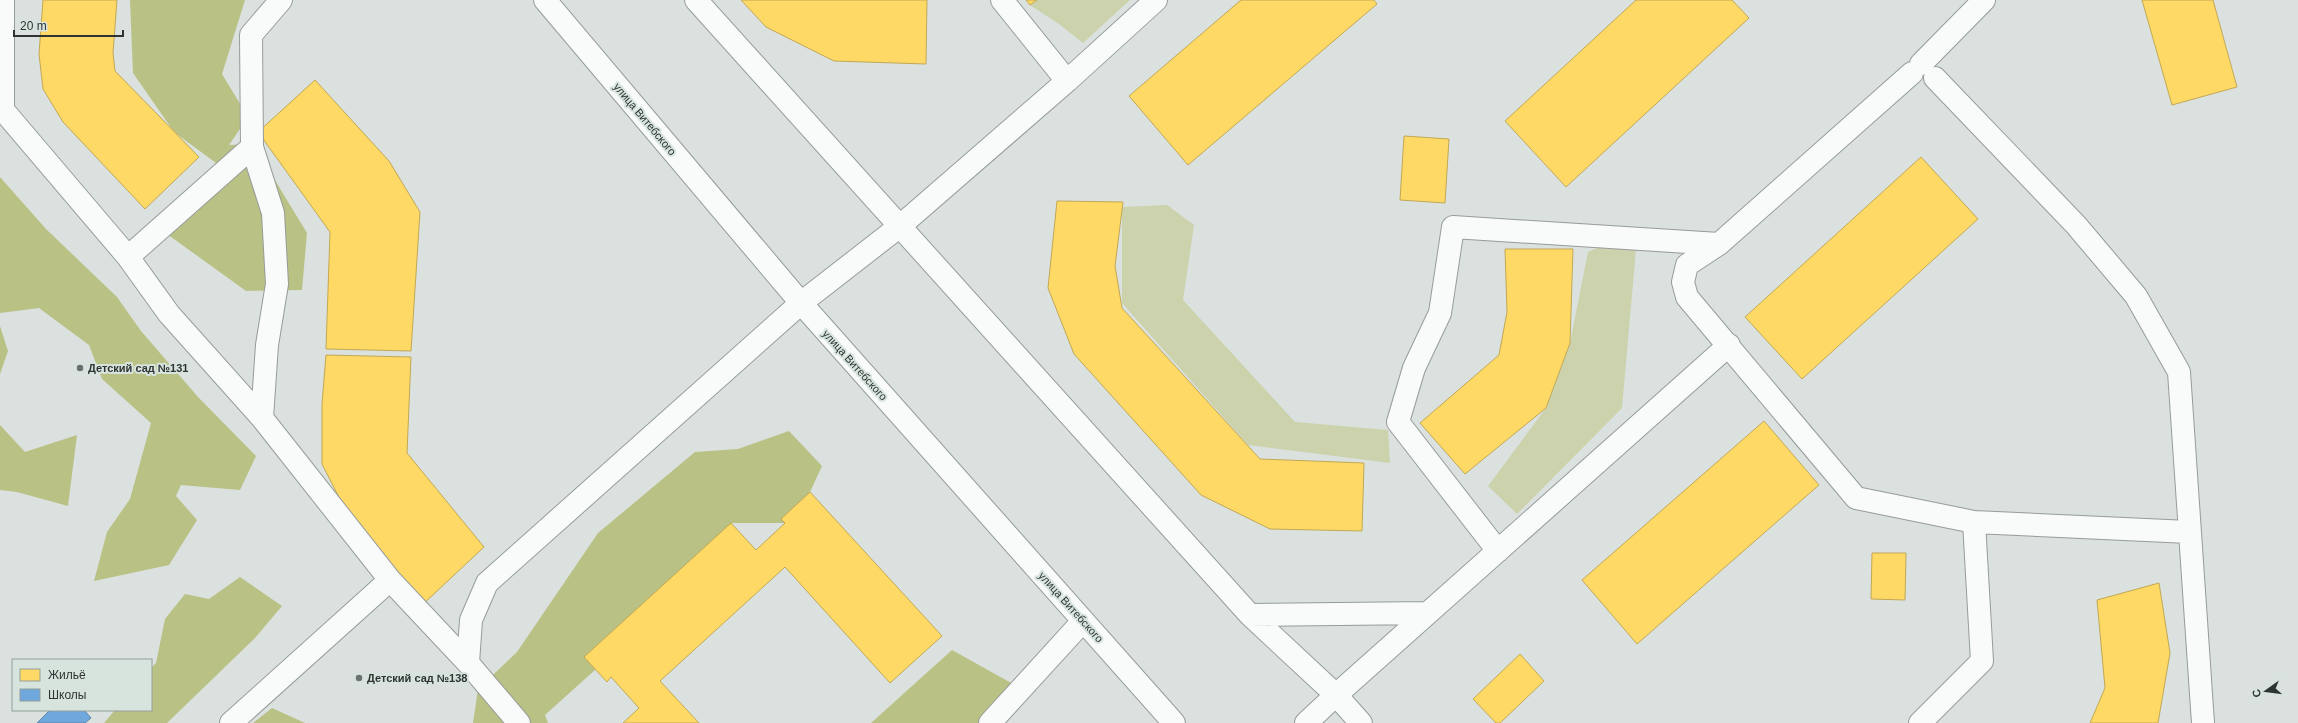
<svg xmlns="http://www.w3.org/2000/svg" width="2298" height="723" font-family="Arial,sans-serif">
  <rect width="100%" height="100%" fill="#dae1de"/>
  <path fill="#cbd2ac" d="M1037,0H1130L1083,43L1059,24L1030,5Z
    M1167,205L1194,225L1183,300L1295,422L1388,430L1390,463L1248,445L1122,303V207Z
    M1602,246L1636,249L1622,408L1517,514L1488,486L1546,408L1570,343L1588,252Z"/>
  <path fill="#bac185" d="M130,0H245L222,74L248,117L229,145L253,144L307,233L302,290L246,291L167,234L216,163L174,132L133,73Z
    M0,177L46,229L117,297L141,331L198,397L256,456L240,490L181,485L176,496L197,520L169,565L94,581L107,532L130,499L151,423L102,379L89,345L39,308L0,313Z
    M0,326L8,351L0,374Z
    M0,425L25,452L77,435L68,506L17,492L0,490Z
    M789,431L822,466L810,492L785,523H731L595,670L545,715L548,723H473L478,689L517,652L598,533L695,452L738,449Z
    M240,577L282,606L255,638L167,723H104L115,710H151V668L156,663L165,619L185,594L209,599Z
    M952,650L1029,693L1004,723H871Z
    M272,708L305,723H253Z"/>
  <path fill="#ffd966" stroke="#c1a856" d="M43,0H117L113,53L115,71L199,157L145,209L63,122L43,89L39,54Z
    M741,0H927L926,64L834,61L766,27Z
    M1026,0H1037L1030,5Z
    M1241,0H1374L1377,4L1188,165L1129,96Z
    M1636,0H1732L1749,18L1566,187L1505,121Z
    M2142,0H2213L2237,87L2172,105Z
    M315,80L389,161L420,212L411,351L326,349L330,232L258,132Z
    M1404,136L1449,139L1445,203L1400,200Z
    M1921,157L1978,219L1802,379L1745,317Z
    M1057,201L1123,202L1115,266L1122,308L1260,459L1364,463L1362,531L1270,529L1201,495L1074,354L1048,288Z
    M1505,249H1573L1570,343L1546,408L1465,474L1420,423L1499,355L1507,312Z
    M326,355L411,357L407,453L484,547L420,607L346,511L322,464V404Z
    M1764,421L1819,485L1637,644L1582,580Z
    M810,492L942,636L890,683L785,567L660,681L699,723H623L639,708L611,677L607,682L584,657L731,523L756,550L785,523L781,519Z
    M1872,553H1906L1905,600L1871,599Z
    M2159,583L2170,653L2158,723H2090L2105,688L2097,600Z
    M1520,654L1544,681L1500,723H1496L1473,699Z"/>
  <path fill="#6fa8dc" stroke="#5c85a9" d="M50,710H84L91,718L85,723H37Z"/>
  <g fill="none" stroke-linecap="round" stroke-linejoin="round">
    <g stroke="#969c99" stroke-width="24">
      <path id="minor" d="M3,0V110L128,257L252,147L251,35L281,0
        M545,0L801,303L1174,723
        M696,0L1250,615L1336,695L1729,345
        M1002,0L1067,81
        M1921,64L1984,0
        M1912,73L1719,244L1687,265L1683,282L1687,297L1856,498L1974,522
        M1935,78L2076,225L2136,296L2179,372L2203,723
        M252,147L273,213L277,284L267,345L262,418L390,580
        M128,257L169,314L262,418
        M1498,551L1398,422L1414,368L1440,313L1453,227L1719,244
        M1250,615L1428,613
        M468,663L471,620L487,583L801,303L900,226L1067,81L1156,0
        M231,723L390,580L468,663L519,723
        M990,723L1083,621
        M1306,723L1336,695L1361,723
        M1920,723L1982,661L1974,522L2189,532"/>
    </g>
    <use href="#minor" stroke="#f9fafa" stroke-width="22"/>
  </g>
  <g fill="#6b716e" stroke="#d7e4de" stroke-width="1.5">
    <circle cx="80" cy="368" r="4"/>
    <circle cx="359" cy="678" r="4"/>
  </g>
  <g text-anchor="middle" stroke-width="4" stroke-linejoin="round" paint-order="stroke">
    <g font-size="11" fill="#2f3432" stroke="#d7e4de">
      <text transform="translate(645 119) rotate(50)" y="4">улица Витебского</text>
      <text transform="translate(855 365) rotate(48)" y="4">улица Витебского</text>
      <text transform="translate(1071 607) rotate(48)" y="4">улица Витебского</text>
    </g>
    <g font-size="11" font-weight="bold" fill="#2f3432" stroke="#d7e4de" text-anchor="start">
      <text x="88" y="372">Детский сад №131</text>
      <text x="367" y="682">Детский сад №138</text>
    </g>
  </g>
  <rect x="12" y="659" width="140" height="52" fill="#d7e4de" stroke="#949e99"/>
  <rect x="20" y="669" width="20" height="12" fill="#ffd966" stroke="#949e99"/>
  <text x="48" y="679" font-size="12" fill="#2f3432">Жильё</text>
  <rect x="20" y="689" width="20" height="12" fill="#6fa8dc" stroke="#949e99"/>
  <text x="48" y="699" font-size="12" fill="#2f3432">Школы</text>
  <g transform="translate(2266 691) rotate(256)" stroke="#d7e4de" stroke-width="3" paint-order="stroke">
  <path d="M0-3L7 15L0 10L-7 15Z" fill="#2f3432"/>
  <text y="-6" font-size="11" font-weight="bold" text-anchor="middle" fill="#2f3432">С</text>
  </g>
  <path d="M14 30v6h109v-6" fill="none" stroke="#2f3432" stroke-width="2"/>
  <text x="20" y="30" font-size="12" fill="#2f3432" stroke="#d7e4de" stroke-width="3" paint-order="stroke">20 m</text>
</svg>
